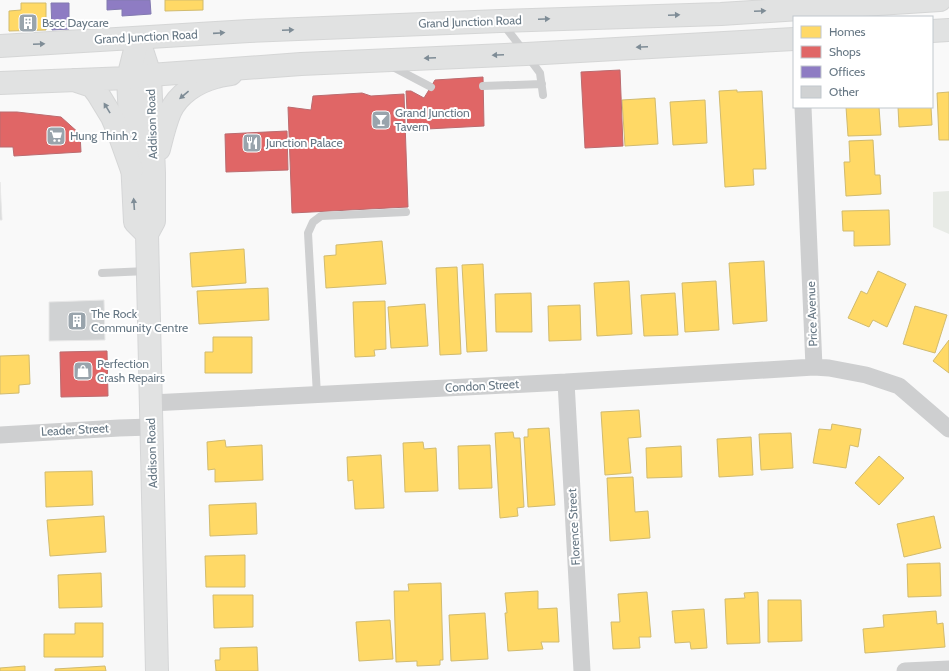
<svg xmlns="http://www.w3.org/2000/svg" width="949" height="671" font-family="Cabin,sans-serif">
  <rect width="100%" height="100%" fill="#f9f9f9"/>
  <path fill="#e8ebe6" d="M949,191V234L933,227V192Z"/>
  <path fill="#ffd966" stroke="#d1bb6f" d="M165,0H203V10L165,11Z
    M21,3H46V30L9,31V11L21,10Z
    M737,90V92L762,91L766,169H753L754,185L725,187L719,91Z
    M949,92V140H939L937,93Z
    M655,98L658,144L625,146L622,100Z
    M705,100L707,143L673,145L670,102Z
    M846,107H879L881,135L848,136Z
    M898,107H931L932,125L899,127Z
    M873,140L875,175H880L881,194L846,196L844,162H850L849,141Z
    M889,210L890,245L854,246V231H843L842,211Z
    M382,241L386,284L326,288L324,256L336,255V245Z
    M244,249L246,283L192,287L190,253Z
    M764,261L767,321L733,324L729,263Z
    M483,264L487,351L467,352L462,265Z
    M457,267L461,354L440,355L436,268Z
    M878,271L906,284L887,327L873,320L869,327L848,318L861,291L867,294Z
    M629,281L632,334L597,336L594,283Z
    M716,281L719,330L685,332L682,283Z
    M268,288L269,320L199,324L197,291Z
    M531,293L532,332H496L495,294Z
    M675,293L678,335L644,336L641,295Z
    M385,301L386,349L374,350L375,356L355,357L353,302Z
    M425,304L428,346L391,348L388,307Z
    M580,305L581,340L549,341L548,306Z
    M915,306L947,315L935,353L903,344Z
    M213,337H252V373H205V352H213Z
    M949,340V373L933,361Z
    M29,355L30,384L19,385V393L0,394V356Z
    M639,410L641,437L628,438L631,473L605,475L601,412Z
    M832,424L861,429L858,447L850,445L846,468L813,463L819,429L831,430Z
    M549,428L555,505L528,507L524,437H528V429Z
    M513,432L514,438H520L524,507L517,508L518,516L500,518L495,433Z
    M791,433L793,468L761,470L759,434Z
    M751,437L753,475L719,477L717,439Z
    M225,440L226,447L262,445L263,480L215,482V469L208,470L207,442Z
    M423,442L424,449L436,448L438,491L405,492L403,443Z
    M490,445L492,488L459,489L458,446Z
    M681,446L682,477L647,478L646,448Z
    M381,455L384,508L355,509L353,480L348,481L347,457Z
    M879,456L904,478L879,505L855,483Z
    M92,471L93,505L46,507L45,472Z
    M633,477L635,512L648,511L650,538L610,541L607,478Z
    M256,503L257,534L210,536L209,505Z
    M104,516L106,552L50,556L47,520Z
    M934,516L941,548L904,557L897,524Z
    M245,555V587H206L205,556Z
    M940,563L941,596L908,597L907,564Z
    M101,573L102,607L59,608L58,575Z
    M441,583L443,660H440V665L417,666V661L396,662L394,591H409L408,584Z
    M538,591V609L557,608L559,642H541L543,649L508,651L505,613H507L505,593Z
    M647,592L651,637H639L640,648L613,649L611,622H620L618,594Z
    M758,592L760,643L727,644L725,599L745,598L744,593Z
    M213,595H253V627L214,628Z
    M768,600H801L802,641L768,642Z
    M704,609L707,648L691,649L690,642L675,643L672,611Z
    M936,611L937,624L943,623L945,647L865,653L863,629L884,627L883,615Z
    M485,613L488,659L451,661L449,615Z
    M390,620L393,659L359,661L356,622Z
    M75,623H103V657H44V634H75Z
    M257,647L258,671H216L215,660H220V648Z
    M25,666V671H0V668Z
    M105,666L106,671H55V669Z"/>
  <path fill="#e06666" stroke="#bb6b6f" d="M620,70L623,146L585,148L581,72Z
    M483,77L484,126L408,130L406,91H411L424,98L435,80Z
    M362,93L371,96L404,94L408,207L292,213L288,107L311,110L313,96Z
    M0,112H17L61,117L80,134L81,152L14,156L13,147H0Z
    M287,131L288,170L226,172L225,134Z
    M107,351L108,396L61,397L60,352Z"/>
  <path fill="#8e7cc3" stroke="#827ab0" d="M107,0H150L151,14L122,16V9L107,10Z
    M51,3H69V29L52,30Z"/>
  <path fill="#d0d2d3" stroke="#e8e8e8" d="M0,182L2,220H0Z
    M104,300L105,340L49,341V302Z"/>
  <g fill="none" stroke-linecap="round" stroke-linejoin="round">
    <g stroke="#d5d6d7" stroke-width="24">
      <path id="secondary" d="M138,38L150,75L154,173V221L147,234L157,671
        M128,78L135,222L147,234
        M159,149C162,137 165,124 170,112C178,94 197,82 216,77C221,75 226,75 231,74"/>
    </g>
    <g stroke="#d5d6d6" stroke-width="24">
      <path id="trunk" d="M932,31L949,30
        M0,46L249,31L500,21L721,14L940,0
        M128,78L138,38
        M74,80L92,86L98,94L112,117L118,131L132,170
        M0,83L128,78L150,75L301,64L526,54L794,39"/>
    </g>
    <path stroke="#cecfd0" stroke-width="8" d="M503,24L526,54L540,73L543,95
      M391,66L431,87
      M483,86L542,84
      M102,273L147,271
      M317,395L308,233L313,222L321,216L406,212"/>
    <path stroke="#cecfd0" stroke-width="17" d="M803,107L814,367
      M566,382L582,671
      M151,403L566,382L814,367L829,368L866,375L899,386L949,429
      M0,435L119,428L151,427
      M905,671L949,669"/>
    <use href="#secondary" stroke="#e1e2e2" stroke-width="22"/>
    <use href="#trunk" stroke="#e1e2e2" stroke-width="22"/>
  </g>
  <defs><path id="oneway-solid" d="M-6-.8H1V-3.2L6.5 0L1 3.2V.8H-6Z"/></defs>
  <g fill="#7e8c96">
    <use href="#oneway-solid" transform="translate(760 11) rotate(-3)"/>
    <use href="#oneway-solid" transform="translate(674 15) rotate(-2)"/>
    <use href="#oneway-solid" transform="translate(544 19) rotate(-2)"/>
    <use href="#oneway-solid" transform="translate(288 30) rotate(-2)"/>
    <use href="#oneway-solid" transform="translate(219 33) rotate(-4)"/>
    <use href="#oneway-solid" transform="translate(39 44) rotate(-3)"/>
    <use href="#oneway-solid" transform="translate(642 47) rotate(177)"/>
    <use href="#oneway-solid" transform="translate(498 55) rotate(177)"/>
    <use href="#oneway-solid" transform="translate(430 58) rotate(177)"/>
    <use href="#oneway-solid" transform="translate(184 95) rotate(140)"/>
    <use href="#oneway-solid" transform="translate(107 108) rotate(-121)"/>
    <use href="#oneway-solid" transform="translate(134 204) rotate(-94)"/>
  </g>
  <defs>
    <g id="building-square" transform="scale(1)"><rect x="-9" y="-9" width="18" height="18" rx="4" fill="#99a4ac" stroke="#fff"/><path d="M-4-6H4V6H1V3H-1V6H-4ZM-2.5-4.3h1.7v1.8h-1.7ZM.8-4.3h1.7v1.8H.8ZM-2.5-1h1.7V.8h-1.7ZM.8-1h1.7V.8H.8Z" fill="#fff"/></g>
    <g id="bar-square" transform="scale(1)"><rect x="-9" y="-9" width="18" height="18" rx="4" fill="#99a4ac" stroke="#fff"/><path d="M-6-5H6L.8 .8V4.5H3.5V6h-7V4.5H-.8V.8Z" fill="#fff"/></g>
    <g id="supermarket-square" transform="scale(1)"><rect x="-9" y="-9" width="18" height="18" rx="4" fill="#99a4ac" stroke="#fff"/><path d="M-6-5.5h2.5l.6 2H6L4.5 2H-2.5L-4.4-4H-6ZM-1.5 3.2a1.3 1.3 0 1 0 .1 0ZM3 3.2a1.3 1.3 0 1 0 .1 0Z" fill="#fff"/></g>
    <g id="restaurant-square" transform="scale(1)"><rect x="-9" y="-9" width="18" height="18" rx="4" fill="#99a4ac" stroke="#fff"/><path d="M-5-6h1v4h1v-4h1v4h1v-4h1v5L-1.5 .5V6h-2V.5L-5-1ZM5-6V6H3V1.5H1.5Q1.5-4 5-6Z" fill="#fff"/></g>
    <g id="shop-square" transform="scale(1)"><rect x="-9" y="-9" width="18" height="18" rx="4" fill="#99a4ac" stroke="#fff"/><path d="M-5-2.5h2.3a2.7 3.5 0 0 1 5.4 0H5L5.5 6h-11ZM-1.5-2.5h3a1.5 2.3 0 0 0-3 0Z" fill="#fff"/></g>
  </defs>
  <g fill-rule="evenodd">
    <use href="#building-square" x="28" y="23"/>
    <use href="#bar-square" x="381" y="120"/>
    <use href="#supermarket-square" x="56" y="136"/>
    <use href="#restaurant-square" x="252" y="143"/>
    <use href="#building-square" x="77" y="321"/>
    <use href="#shop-square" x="83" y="371"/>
  </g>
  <g text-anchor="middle" stroke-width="4" stroke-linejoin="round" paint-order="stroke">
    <g font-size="12" fill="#657683" stroke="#fff">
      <text transform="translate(470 22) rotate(-2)" y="4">Grand Junction Road</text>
      <text transform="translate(146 37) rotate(-3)" y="4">Grand Junction Road</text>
      <text transform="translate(152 124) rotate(-92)" y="4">Addison Road</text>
      <text transform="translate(812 314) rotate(-92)" y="4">Price Avenue</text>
      <text transform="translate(482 386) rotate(-3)" y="4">Condon Street</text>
      <text transform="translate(75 430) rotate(-3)" y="4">Leader Street</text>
      <text transform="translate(152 453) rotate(-92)" y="4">Addison Road</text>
      <text transform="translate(574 527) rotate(-93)" y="4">Florence Street</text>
    </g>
    <g font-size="12" fill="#657683" stroke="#fff" text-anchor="start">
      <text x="42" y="27">Bscc Daycare</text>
      <text x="395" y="117">Grand Junction<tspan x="395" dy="14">Tavern</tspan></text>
      <text x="70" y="140">Hung Thinh 2</text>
      <text x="266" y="147">Junction Palace</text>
      <text x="91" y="318">The Rock<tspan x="91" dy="14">Community Centre</tspan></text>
      <text x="97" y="368">Perfection<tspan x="97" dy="14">Crash Repairs</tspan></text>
    </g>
  </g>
  <rect x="793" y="16" width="140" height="92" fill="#ffffff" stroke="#c1c8cd"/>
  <rect x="801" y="26" width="20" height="12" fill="#ffd966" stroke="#c1c8cd"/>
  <text x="829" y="36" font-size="12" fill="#657683">Homes</text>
  <rect x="801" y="46" width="20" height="12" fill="#e06666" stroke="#c1c8cd"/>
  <text x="829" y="56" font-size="12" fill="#657683">Shops</text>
  <rect x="801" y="66" width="20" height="12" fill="#8e7cc3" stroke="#c1c8cd"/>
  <text x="829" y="76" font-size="12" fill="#657683">Offices</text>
  <rect x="801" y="86" width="20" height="12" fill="#d0d2d3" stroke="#c1c8cd"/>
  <text x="829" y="96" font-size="12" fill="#657683">Other</text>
</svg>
